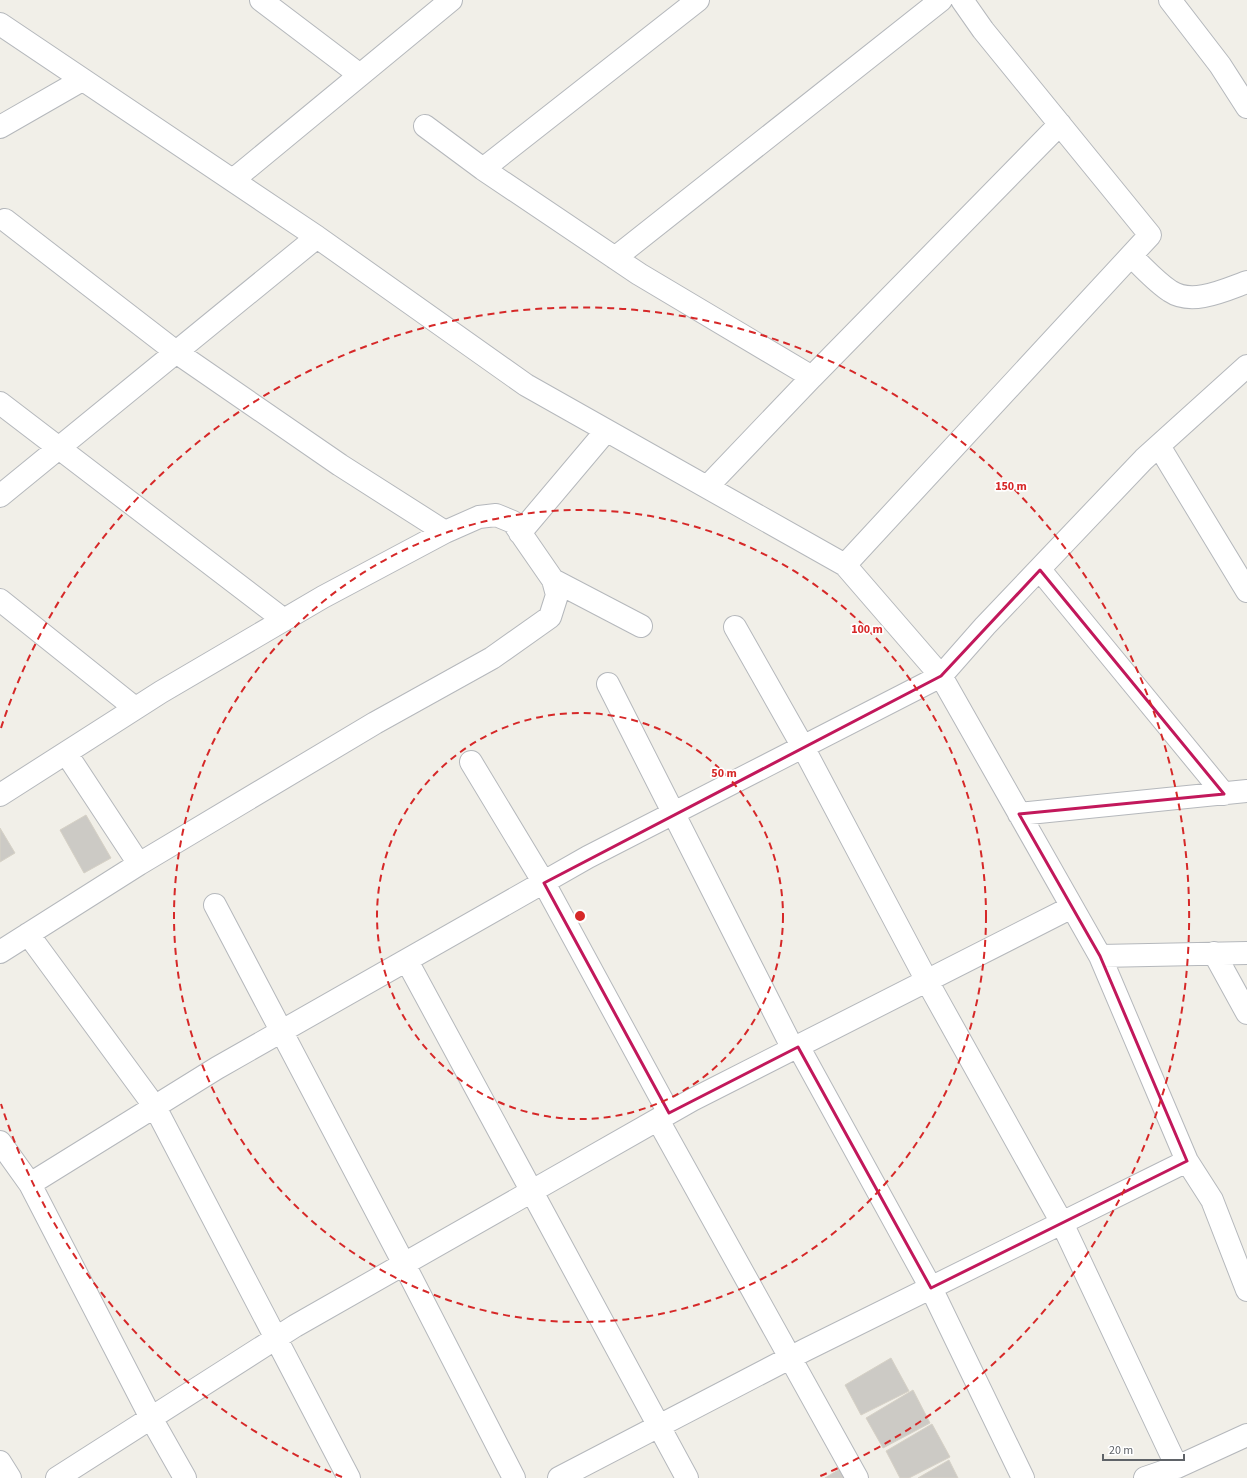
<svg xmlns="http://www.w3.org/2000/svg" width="1247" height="1478" font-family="'Source Sans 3',sans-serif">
  <rect width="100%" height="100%" fill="#f1efe8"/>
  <path fill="#cccac5" stroke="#d6d1c6" d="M86,815L111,858L84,873L60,830Z
    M0,828L15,853L0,862Z
    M891,1358L909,1391L861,1415L845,1385Z
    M913,1390L930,1423L883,1448L866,1418Z
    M932,1424L950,1457L909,1478H900L886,1451Z
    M949,1460L958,1478H918Z
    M843,1467L849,1478H825Z"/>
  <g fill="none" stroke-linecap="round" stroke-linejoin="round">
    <g stroke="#b5b8bc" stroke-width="24">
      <path id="minor" d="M261,0L360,75
        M1170,0L1220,65L1247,107
        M0,24L317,237L526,385L845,565L941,676L1100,956L1187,1161L1212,1200L1247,1290
        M425,126L483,169L639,274L812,377L707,487
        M0,127L82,80
        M483,169L698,0
        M233,180L451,0
        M1131,256C1143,267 1156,282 1170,291C1192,306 1225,290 1247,282
        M615,258L941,0
        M812,377L1060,124
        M0,403L284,620
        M1159,446L1247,591
        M0,496L317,237
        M520,533L606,431
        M845,565L1150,235L983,30L962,0
        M1040,570L1224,794
        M553,580L641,626
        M0,600L135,708
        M735,627L803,747L927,981L1062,1223L1177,1467
        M608,684L793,1049
        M66,753L139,864
        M471,762L544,883L669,1113
        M0,795L161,692L323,597L445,532
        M1019,814L1247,791
        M215,905L404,1264L514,1478
        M28,934L155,1107L349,1478
        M0,952L139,864L375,723L492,658L550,617L557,595L553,580L513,522L496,515L479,517L445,532L340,465L176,352L5,220
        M1214,953L1247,1013
        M1100,956L1247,953
        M407,961L687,1478
        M798,1046L931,1288L1023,1478
        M658,1120L857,1478
        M0,1142L30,1184L151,1418L185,1478
        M30,1184L217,1068L588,857L941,676L985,626L1144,459L1247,366
        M0,1462L10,1478
        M57,1478L295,1326L692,1100L1072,907
        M559,1478L805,1350L1187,1161
        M1145,1478L1177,1467L1247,1435"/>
    </g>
    <use href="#minor" stroke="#fff" stroke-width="22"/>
  </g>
  <path fill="none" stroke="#c2185b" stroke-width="3" stroke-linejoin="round" d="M1040,570L1224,794L1019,814L1100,956L1187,1161L931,1288L798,1047L669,1113L544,883L941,676Z"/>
  <g fill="none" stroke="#d62828" stroke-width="2" stroke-dasharray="7 5">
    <circle cx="580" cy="916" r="203"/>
    <circle cx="580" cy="916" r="406"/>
    <path d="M342 1477A609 609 0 0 1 1 1104M1 728A609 609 0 1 1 818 1477"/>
  </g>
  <circle cx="580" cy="916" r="6" fill="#d62828" stroke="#fff" stroke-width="2"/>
  <g font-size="12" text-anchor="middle" font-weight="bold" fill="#d62828" stroke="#fff" stroke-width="3.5" stroke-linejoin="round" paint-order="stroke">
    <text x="1011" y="490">150 m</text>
    <text x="867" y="633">100 m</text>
    <text x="724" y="777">50 m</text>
  </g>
  <path d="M1103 1454v6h81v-6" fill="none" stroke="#5f6368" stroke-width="2"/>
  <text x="1109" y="1454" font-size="12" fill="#5f6368" stroke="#ffffff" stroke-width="3" paint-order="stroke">20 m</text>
</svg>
